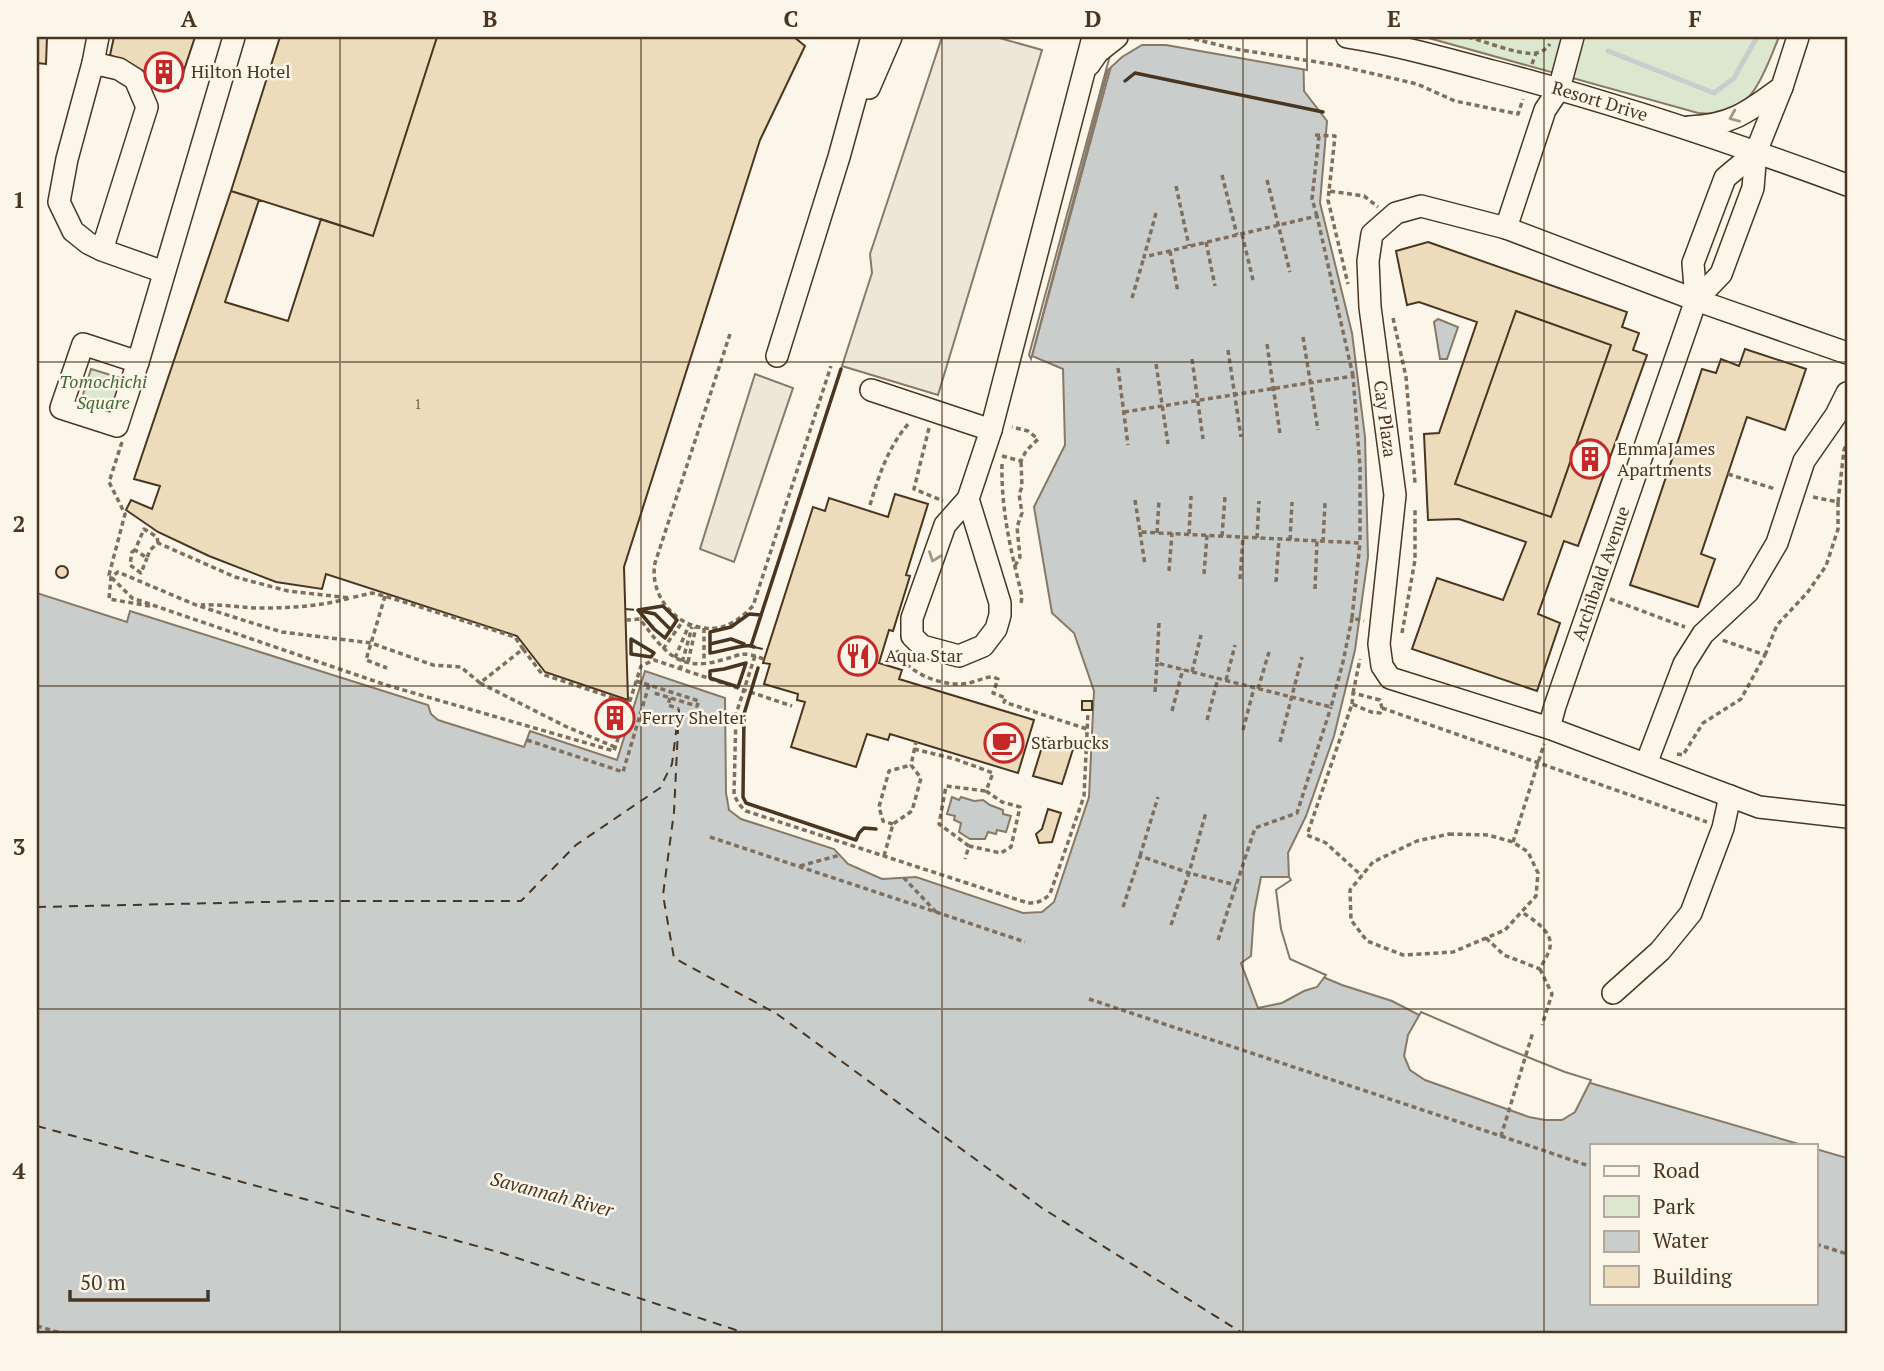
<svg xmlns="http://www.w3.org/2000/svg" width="1884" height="1371" font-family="'PT Serif',serif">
  <rect width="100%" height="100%" fill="#fbf6e9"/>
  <path fill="#dce7d0" stroke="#887966" stroke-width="2" d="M1425,37H1779C1766,67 1754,112 1715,114C1709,114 1703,113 1698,113Z
    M91,369L127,380L115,415L80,404Z"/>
  <path fill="#ede7d9" stroke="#887966" stroke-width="2" d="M942,37H996L1042,50L938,395L842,366L872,273L870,254Z
    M755,374L793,388L734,562L700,549Z"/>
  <path fill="#c9cecd" stroke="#887966" stroke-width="2" d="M1119,37H1303L1304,91L1327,121L1320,203L1352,333L1365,437L1368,557L1355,650L1334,736L1306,816L1288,853L1289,877L1273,888L1287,962L1342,985L1392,1001L1417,1014L1498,1049L1563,1075L1802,1145H1592V1303H1816V1149L1847,1158V1334L37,1333V593L127,622L130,611L428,705L431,714L438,720L524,747L530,731L617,760L645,671L725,698L726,793L729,810L741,819L834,849L848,864L882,879L916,877L1023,913L1042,912L1054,902L1089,797L1094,691L1074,633L1052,613L1034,507L1065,445L1063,369L1032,356Z
    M1438,319L1458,327L1447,359H1440L1434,322Z
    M952,797L959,800L961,797L974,801L983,800L990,805L1003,810V814L1011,816L1006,832L997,830L996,834L988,832L985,839H970L959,832L961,823L954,820L955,816L947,814Z"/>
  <path fill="#fbf6e9" stroke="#887966" stroke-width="2" d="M1115,37H1307V70L1166,45H1142L1122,57L1108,70L1031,359L1029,355Z
    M1261,877H1289L1291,880L1276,890L1281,929L1290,959L1326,975L1317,987L1304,991L1282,1003L1258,1008L1241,963L1251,956L1254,913Z
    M1421,1012L1500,1046L1565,1072L1591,1080L1575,1112L1562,1120H1545L1529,1117L1425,1080L1410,1070L1404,1056L1408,1035Z"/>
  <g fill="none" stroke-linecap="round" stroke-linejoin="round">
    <path stroke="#c9cecd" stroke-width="5" d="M1608,51L1714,93L1734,78L1757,37"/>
    <path stroke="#4a3520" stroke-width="2" stroke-dasharray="9 7" stroke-linecap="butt" d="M679,709L674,812L663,895L674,958L777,1014L1042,1208L1244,1334
      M37,907L311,901H521L576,845L660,788L672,764L677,724
      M37,1126L502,1253L748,1334"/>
  </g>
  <path fill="#ecdcbc" stroke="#4a3520" stroke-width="2" fill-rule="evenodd" d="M37,37H47L46,64L37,63Z
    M114,37H195L178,88L110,55Z
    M280,37H437L373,236L231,191Z
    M437,37H794L805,46L760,140L624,567L628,700L545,672L517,636L326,574L322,589L276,582L209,556L158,532L126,510L131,500L152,509L160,486L134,479L231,191L259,200L225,302L288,321L321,219L373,236Z
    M1428,242L1627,312L1622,327L1639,333L1633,350L1647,355L1578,546L1564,541L1538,614L1560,623L1537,691L1412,649L1437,578L1503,600L1526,542L1459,519L1428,520L1424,434L1439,433L1477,322L1419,302L1407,305L1396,251ZM1516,311L1611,345L1551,517L1455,484Z
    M1516,311L1611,345L1551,517L1455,484Z
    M1745,349L1806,369L1785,430L1747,417L1701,554L1715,559L1698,607L1630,585L1702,369L1716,373L1721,359L1739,366Z
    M895,494L928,504L906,575L910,576L893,631L889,630L879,663L902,670L899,679L1034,720L1018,773L890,734L888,740L867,734L856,767L791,747L805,702L797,700L798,694L764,684L770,664L763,663L813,507L825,511L829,498L888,517Z
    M56 572a6 6 0 1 1 12 0a6 6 0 1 1-12 0Z
    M1082,701H1092V710H1082Z
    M613,703L626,708L617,733L604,729Z
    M1045,737L1074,746L1062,784L1033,776Z
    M1048,809L1061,813L1052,842L1039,843L1036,834L1042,829Z"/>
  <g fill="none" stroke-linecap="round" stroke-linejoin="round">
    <g stroke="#4a3520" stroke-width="24">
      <g id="minor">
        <path id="s1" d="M1347,37C1397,45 1444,58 1492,71C1612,102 1731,142 1847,185"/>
        <path d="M93,63L98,37"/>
        <path d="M1089,65L1098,52L1117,37"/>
        <path d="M869,88L891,37"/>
        <path d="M1689,127C1732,125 1748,112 1782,87"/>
        <path d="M1506,228L1545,110L1559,89L1573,37"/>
        <path d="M102,250L147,107L135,79L119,69L93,63L67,159L59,202L73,231L88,243L102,250L164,272"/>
        <path d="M1696,300L1721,274L1753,188L1756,152L1782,87L1798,37"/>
        <path d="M83,344L138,362L117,426L61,408Z"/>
        <path id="s2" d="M1847,353L1696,300L1506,228L1421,206L1396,213L1372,234L1368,261L1370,307L1395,495L1379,644L1382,666L1390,678L1549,728L1759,807L1847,817"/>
        <path d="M777,356L839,157L872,37"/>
        <path d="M138,362L234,37"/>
        <path d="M871,390L991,430"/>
        <path d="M968,499L1000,603V615L996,629L983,646L959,656L922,646L912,636V618L945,525L968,499L991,430L1093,37"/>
        <path id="s3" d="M1549,728L1555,706L1696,300L1693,263L1725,178L1756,152"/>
        <path d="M1646,764L1684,664L1703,634L1748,592L1777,543L1804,461L1836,415L1847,393"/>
        <path d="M1613,993L1660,951L1691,913L1723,828L1730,796"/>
      </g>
    </g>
    <path stroke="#7f6f5c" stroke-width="3.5" stroke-dasharray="5 3.5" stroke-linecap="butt" d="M1186,37L1235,49L1336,65L1417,84L1455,101L1518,114L1523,99
      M1468,37C1484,41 1521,56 1536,53C1542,52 1546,49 1550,44
      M1532,64L1536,53
      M1315,135L1335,136L1329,191L1364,196L1378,207
      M1222,175L1237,235
      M1267,180L1290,272
      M1176,186L1189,246
      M1329,191L1328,200L1348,284
      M1156,213L1144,257L1317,216L1353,376
      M1317,216L1312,199L1319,136
      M1242,234L1253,280
      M1206,242L1215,286
      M1170,251L1178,292
      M1132,298L1144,257
      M1393,318L1406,377L1415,483
      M730,334L655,563C648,600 684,636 722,627C735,623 744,615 753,606L831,366
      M1303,337L1318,430
      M1267,344L1280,434
      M1228,350L1241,437
      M1192,359L1203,439
      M1156,364L1168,444
      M1118,368L1128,445
      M1124,412L1353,376L1360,467V543
      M929,428L914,489L943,501
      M122,442L109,482L125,514L109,575L132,598L386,685L614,751L641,666L654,660L792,706
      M1002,456L1021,461L1026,451L1038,439L1028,431L1012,427
      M1002,464C1001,511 1011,551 1022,596L1021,604
      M1728,474L1775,489
      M1135,500L1140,532L1360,543L1352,618L1364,621
      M1838,502L1844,450L1847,443
      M870,505C879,475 888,447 909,423
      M1140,532L1145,565
      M1157,533L1159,500
      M1189,534L1191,496
      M1222,536L1225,497
      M1257,538L1259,501
      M1290,540L1292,502
      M1323,542L1325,503
      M158,543L157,537L144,529L135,550L147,558L150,550L158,543L235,577L288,591L350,598C322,606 292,608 262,608C242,608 222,604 201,605
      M135,550L132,552L130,565L141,573L147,558
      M1015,566L1020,557L1017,527L1022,513L1019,494L1022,487L1021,461
      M1169,571L1172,533
      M1204,574L1207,535
      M1240,579L1243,537
      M1276,582L1279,539
      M1315,589L1317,541
      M385,596L366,660L387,668
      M1610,599L1685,627
      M150,606L109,599L111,577L118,572L196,605L246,621L282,632L371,643L433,665L461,667L480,683L523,649L515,637L385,596L372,593L350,598
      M626,620L640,619C664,651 678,673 722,660C744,654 741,651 764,659
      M1159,623L1157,663L1331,707L1343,662L1352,618
      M704,628V663
      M1402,633L1415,560V509
      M523,649L542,674L629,703
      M663,649L683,621
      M897,650C905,672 939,685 961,684C973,684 982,677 993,677L998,679L993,693L1006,698L1004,702L1087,729
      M1765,655L1777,625L1807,593L1826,566L1838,529V502L1813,497
      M755,656L736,714L734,794C737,802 740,806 746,811L1028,903C1038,903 1043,901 1050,894L1084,796L1088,712
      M675,658L689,625
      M688,662L696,627
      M680,670L692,627
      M1192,672L1201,635
      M1226,680L1235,645
      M636,681L649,685
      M480,683L567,727L615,747
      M1258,689L1269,652
      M1155,692L1157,663
      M1353,693L1360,659
      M670,698L668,705L679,709
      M1352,704L1353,693L1380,700L1382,708L1380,713L1371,712L1352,704L1307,835L1326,843L1362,876
      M1382,708L1707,822
      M1172,711L1183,669
      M1207,720L1218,678
      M1243,730L1254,688
      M527,740L623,772L649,685L699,701L697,706L654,693
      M1280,742L1302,657
      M914,749L955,759L993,773L986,791L1002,802L1020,807L1011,847L1001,853L969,846L965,859
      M1677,754L1683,755L1703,723L1741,699L1765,655L1722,640
      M893,824L883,821L879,807L889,771L911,765
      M1449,834L1488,835L1513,842L1528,852L1538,873L1536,896L1505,930L1453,952L1403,955L1367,941L1351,920L1350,890L1373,862L1417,841Z
      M710,837L936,912L904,878
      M1513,842L1544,744
      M969,846L939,824L946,786L986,791
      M884,856L893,824L912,811L921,778L911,765L916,742
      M1140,856L1158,797
      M800,866L840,855
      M1123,907L1140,856L1189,873L1206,812
      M936,912L1025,942
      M1171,925L1189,873L1236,885
      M1486,938L1504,955L1540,969C1543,962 1549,954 1550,947C1553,931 1533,920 1522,912
      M1218,940L1255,828L1297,813L1331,707
      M1540,969L1552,994L1542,1025
      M1089,999L1501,1136L1533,1032
      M1501,1136L1592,1167
      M1816,1244L1847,1254
      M37,1326L64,1334"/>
    <use href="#minor" stroke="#fbf6e9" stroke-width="21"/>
    <path stroke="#4a3520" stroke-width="2" stroke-dasharray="9 3.5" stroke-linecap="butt" d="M625,609L638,610
      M754,647L767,650"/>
    <path stroke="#4a3520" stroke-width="3.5" d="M1125,81L1135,73L1323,112
      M663,606L677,620L665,638L654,629L638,610Z
      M641,611L655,614L671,630
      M631,639L651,651L654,653L651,657L631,654Z
      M710,644L731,639L744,644
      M751,646C742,644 721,652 710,653V632L731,627L749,614L761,615
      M754,647L751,646L841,369
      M746,663L738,687L710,678V671L724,669Z
      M758,668L744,714L743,797L746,803L856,840L859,833L864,828L876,829"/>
  </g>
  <defs><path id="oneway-chevron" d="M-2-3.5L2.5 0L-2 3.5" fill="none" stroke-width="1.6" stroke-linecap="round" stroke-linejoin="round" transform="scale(1.75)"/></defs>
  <g stroke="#a29684">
    <use href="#oneway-chevron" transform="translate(1734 117) rotate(157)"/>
    <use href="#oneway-chevron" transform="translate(934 557) rotate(110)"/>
  </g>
  <path fill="none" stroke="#4a3520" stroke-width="2" stroke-opacity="0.55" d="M340,37V1334M641,37V1334M942,37V1334M1243,37V1334M1544,37V1334M37,362H1847M37,686H1847M37,1009H1847"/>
  <defs>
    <g id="building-ring" transform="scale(2.0125)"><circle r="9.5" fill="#fbf6e9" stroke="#c62828" stroke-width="1.5"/><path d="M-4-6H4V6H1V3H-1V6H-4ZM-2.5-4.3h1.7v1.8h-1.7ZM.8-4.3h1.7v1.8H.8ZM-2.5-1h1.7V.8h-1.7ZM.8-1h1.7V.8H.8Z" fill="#c62828"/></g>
    <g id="restaurant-ring" transform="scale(2.0125)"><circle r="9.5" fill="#fbf6e9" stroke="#c62828" stroke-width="1.5"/><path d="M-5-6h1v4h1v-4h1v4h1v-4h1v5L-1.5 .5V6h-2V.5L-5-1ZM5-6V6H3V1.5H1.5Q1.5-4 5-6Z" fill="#c62828"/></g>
    <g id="cafe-ring" transform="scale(2.0125)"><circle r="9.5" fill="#fbf6e9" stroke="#c62828" stroke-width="1.5"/><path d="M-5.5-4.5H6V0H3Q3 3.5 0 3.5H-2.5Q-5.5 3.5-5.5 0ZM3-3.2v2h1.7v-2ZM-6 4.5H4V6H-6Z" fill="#c62828"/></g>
  </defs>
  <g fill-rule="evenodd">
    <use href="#building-ring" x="164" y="72"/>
    <use href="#building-ring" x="1590" y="459"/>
    <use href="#restaurant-ring" x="858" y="656"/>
    <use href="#building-ring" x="615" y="718"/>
    <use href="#cafe-ring" x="1004" y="743"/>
  </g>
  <g text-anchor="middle" stroke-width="5" stroke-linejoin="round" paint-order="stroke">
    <g font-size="14" fill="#725f47">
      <text x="418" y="409">1</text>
    </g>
    <g font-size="18" fill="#4a3520" stroke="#fbf6e9" text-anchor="start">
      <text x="191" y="78">Hilton Hotel</text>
      <text x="1617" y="455">EmmaJames<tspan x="1617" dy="21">Apartments</tspan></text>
      <text x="885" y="662">Aqua Star</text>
      <text x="642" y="724">Ferry Shelter</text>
      <text x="1031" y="749">Starbucks</text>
    </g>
    <g font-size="18" fill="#4a3520" stroke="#fbf6e9">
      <text dy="6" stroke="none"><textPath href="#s1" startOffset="261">Resort Drive</textPath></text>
      <text dy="6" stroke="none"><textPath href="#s2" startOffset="695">Cay Plaza</textPath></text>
      <text dy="6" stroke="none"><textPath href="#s3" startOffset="163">Archibald Avenue</textPath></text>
    </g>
    <g font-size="18" font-style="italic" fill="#436837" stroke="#fbf6e9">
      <text x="103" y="388">Tomochichi<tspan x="103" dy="21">Square</tspan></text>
    </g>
    <g font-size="19" font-style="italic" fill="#4a3520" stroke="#fbf6e9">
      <text transform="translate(552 1194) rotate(15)" y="7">Savannah River</text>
    </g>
  </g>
  <rect width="1884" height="1371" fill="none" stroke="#fbf6e9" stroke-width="77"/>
  <rect x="1590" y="1144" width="228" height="161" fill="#fbf6e9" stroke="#b4a999" stroke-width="2"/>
  <rect x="1604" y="1166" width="35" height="10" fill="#fbf6e9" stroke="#b4a999" stroke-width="2"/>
  <text x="1653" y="1178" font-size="21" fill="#4a3520">Road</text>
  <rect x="1604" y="1196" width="35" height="21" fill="#dce7d0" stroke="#b4a999" stroke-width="2"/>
  <text x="1653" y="1214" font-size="21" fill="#4a3520">Park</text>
  <rect x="1604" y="1231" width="35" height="21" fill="#c9cecd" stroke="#b4a999" stroke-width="2"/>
  <text x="1653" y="1248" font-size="21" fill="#4a3520">Water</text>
  <rect x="1604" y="1266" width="35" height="21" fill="#ecdcbc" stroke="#b4a999" stroke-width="2"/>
  <text x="1653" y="1284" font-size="21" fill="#4a3520">Building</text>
  <path d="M70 1290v10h138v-10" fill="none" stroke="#4a3520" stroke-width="3.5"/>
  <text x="80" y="1290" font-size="21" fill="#4a3520" stroke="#fbf6e9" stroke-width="5" paint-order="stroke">50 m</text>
  <rect x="38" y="38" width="1808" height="1294" fill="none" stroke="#4a3520" stroke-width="2.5"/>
  <g font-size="23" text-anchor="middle" font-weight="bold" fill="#4a3520">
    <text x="189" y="27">A</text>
    <text x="490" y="27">B</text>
    <text x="791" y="27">C</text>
    <text x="1093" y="27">D</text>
    <text x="1394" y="27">E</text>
    <text x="1695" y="27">F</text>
    <text x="19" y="208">1</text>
    <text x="19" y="532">2</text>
    <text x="19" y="855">3</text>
    <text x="19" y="1179">4</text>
  </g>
</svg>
